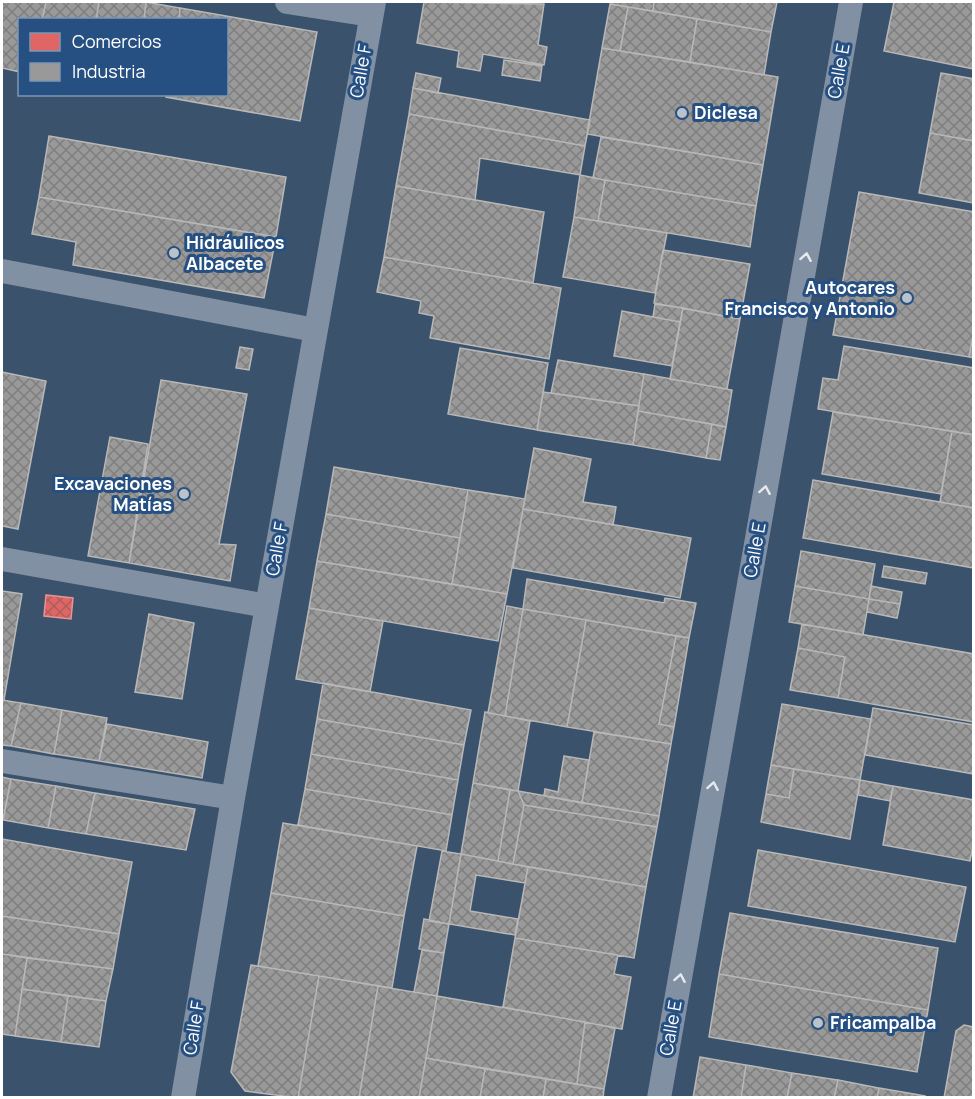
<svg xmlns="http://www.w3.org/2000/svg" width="975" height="1099" font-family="Manrope,sans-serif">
  <defs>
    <pattern id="shops-cross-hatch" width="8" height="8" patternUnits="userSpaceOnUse" patternTransform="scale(1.5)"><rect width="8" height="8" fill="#e06666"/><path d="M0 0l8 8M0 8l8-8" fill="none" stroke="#ac5d5d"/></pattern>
    <pattern id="industry-cross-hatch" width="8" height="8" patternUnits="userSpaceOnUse" patternTransform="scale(1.5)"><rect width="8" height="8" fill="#999"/><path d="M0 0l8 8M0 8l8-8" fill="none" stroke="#7e7e7e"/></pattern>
  </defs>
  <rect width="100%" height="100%" fill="#3b526d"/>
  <path fill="url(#shops-cross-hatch)" stroke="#e99494" stroke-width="1.5" d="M46,595L73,598L71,619L44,616Z"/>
  <path fill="url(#industry-cross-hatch)" stroke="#b8b8b8" stroke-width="1.5" d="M2,2H46L42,20H20V72L2,68Z
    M46,2H99L96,20H42Z
    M99,2H146L144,20H96Z
    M146,2L180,8L179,20H144Z
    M424,2L544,4L538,45L547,47L544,65L483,54L480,71L457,67L459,51L417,43Z
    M611,2H654L653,11L610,4Z
    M654,2H777L771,32L653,11Z
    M894,2H974V69L884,51Z
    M610,4L628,7L620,51L602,48Z
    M628,7L697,19L690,62L620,51Z
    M180,8L317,32L300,121L166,97V94H226V20H179Z
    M697,19L771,32L764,75L690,62Z
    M602,48L778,77L763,165L587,134Z
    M504,60L542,66L540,81L502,75Z
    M416,73L441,78L438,93L413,88Z
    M941,73L974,79V141L930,133Z
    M413,88L590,120L585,146L409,114Z
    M409,114L585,146L580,175L480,158L475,200L396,186Z
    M930,133L974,141V203L919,193Z
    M49,136L286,177L276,237L39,197Z
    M601,137L763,165L756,206L593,178Z
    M580,175L605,180L598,221L574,217Z
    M605,180L756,206L750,247L598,221Z
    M396,186L544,212L533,283L384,257Z
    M859,192L974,212V331L969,357L833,335Z
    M39,197L276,237L264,298L73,265L76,242L32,234Z
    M574,217L667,233L655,293L563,277Z
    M663,250L750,264L740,319L654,303Z
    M384,257L561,288L549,359L430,338L434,316L419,313L421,301L377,292Z
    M655,304L683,308L680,322L653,317Z
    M683,308L740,319L727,389L670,379Z
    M622,311L680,322L672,366L614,356Z
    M974,331V358L969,357Z
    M844,346L974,368V435L818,409L823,378L838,380Z
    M240,347L253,349L249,370L236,368Z
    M460,348L548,363L537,430L448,414Z
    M558,360L644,374L638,411L639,406L551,393Z
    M2,372L46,381L18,529L2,526Z
    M644,374L732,390L726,427L638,411Z
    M161,380L247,394L219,544L236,545L230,581L129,563Z
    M543,392L639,406L633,445L537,430Z
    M638,411L712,424L706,458L633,445Z
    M833,412L952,431L941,494L822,474Z
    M712,424L726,427L720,460L706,458Z
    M952,431L974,435V508L940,502Z
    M110,437L148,444L129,563L88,556Z
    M534,448L591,459L583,502L616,507L613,525L523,509Z
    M334,467L468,490L460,538L326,514Z
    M813,480L974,508V568L803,538Z
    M468,490L525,499L507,594L452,584Z
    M523,509L691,538L680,598L513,568Z
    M326,514L460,538L452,584L317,561Z
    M801,551L875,564L869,599L795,586Z
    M317,561L507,594L498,641L309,608Z
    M884,566L927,573L925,584L882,577Z
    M527,579L664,603L665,598L696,603L689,638L523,609Z
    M795,586L869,599L863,635L789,622Z
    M871,586L902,592L900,604L869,599Z
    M2,591L22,594L4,700H2Z
    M869,599L900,604L897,618L867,612Z
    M507,606L523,609L505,716L488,713Z
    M309,608L383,621L370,692L296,679Z
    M523,609L586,620L567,727L505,716Z
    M149,614L194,623L182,699L135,692Z
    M586,620L676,636L659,724L674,727L671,744L567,727Z
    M802,624L974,654V722L838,698L845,657L798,648Z
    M676,636L689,638L674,727L659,724Z
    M798,648L845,657L838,698L790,690Z
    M323,683L471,710L464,745L317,719Z
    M2,700L21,703L11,746L2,745Z
    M21,703L62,710L54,754L11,746Z
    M782,704L871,719L860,780L771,765Z
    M873,708L974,725V774L865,755Z
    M62,710L107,718L99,761L54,754Z
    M485,712L530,721L518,791L473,783Z
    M317,719L464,745L458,780L311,754Z
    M107,724L208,742L202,778L99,761Z
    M594,732L671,744L659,816L582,803Z
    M311,754L458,780L452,815L305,789Z
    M564,756L589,760L582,803L544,796L545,789L558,792Z
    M771,765L794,769L789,798L766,794Z
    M794,769L860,780L850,839L761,822L766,794L789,798Z
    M2,777L11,779L3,820H2Z
    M11,779L56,786L48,828L3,820Z
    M860,780L893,786L890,801L858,795Z
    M473,783L510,790L498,861L461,854Z
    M56,786L95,793L86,834L48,828Z
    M893,786L974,800V841L970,861L883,845Z
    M305,789L452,815L446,851L298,825Z
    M510,790L518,791L524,805L513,864L498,861Z
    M518,791L659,816L657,827L524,805Z
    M95,793L195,809L186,850L86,834Z
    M524,805L657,827L646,887L513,864Z
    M283,823L417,846L404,916L271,893Z
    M2,839L132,862L119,934L2,916Z
    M758,850L966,887L955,942L748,906Z
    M442,851L461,854L449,924L429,921Z
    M461,854L528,867L525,883L476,875L470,911L518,919L515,935L449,924Z
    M528,867L646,887L634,958L515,938Z
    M271,893L404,916L392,988L258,966Z
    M730,913L938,948L928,1010L719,974Z
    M2,916L119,934L113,969L2,954Z
    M424,919L449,924L444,953L419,949Z
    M515,938L618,955L614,974L631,977L622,1029L503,1007Z
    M422,950L444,953L437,996L414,992Z
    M2,954L27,958L15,1036L2,1034Z
    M27,958L113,969L106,1001L22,989Z
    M251,965L319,976L298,1098L245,1091L231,1072Z
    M719,974L928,1010L917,1072L709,1037Z
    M319,976L378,986L359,1098H298Z
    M378,986L437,996L419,1098H359Z
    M22,989L68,996L61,1042L15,1036Z
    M68,996L106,1001L99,1047L61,1042Z
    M437,996L585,1022L577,1084L426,1058Z
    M585,1022L615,1028L604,1089L577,1084Z
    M964,1025L974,1027V1098H944L956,1031Z
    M700,1057L746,1065L741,1098H693Z
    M426,1058L485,1069L480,1098H419Z
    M746,1065L792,1073L787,1098H741Z
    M485,1069L546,1079L543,1098H480Z
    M792,1073L838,1080L834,1098H787Z
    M546,1079L604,1089L603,1098H543Z
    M838,1080L879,1088L877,1098H834Z
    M879,1088L925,1096V1098H877Z"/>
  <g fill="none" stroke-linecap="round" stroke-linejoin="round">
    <path stroke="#8191a3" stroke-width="24" d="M287,2L371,15
      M2,271L315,330
      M2,559L267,606
      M2,761L233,798
      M183,1098L233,798L374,2
      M659,1098L851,2"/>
  </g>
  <defs><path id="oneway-chevron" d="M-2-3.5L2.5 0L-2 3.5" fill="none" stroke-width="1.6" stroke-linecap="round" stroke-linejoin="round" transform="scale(1.5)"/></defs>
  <g stroke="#e6e9ed">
    <use href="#oneway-chevron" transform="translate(806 257) rotate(-80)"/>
    <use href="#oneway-chevron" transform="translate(765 490) rotate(-80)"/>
    <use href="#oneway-chevron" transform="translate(713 786) rotate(-80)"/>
    <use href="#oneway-chevron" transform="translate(680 978) rotate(-80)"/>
  </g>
  <g fill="#bac2cc" stroke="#265082" stroke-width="2">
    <circle cx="682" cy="113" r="6"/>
    <circle cx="174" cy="253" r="6"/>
    <circle cx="907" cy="298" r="6"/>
    <circle cx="184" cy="494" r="6"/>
    <circle cx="818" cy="1023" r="6"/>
  </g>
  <g text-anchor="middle" stroke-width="6" stroke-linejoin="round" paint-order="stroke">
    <g font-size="18" fill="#fff" stroke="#265082">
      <text transform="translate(361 71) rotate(-80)" y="6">Calle F</text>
      <text transform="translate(839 71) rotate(-80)" y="6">Calle E</text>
      <text transform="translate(277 549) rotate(-80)" y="6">Calle F</text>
      <text transform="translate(755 550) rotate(-80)" y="6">Calle E</text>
      <text transform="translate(194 1028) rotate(-81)" y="6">Calle F</text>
      <text transform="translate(671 1028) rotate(-80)" y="6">Calle E</text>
    </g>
    <g font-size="18" font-weight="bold" fill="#fff" stroke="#265082" text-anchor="start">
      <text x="694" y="119">Diclesa</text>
      <text x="186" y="249">Hidráulicos<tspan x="186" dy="21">Albacete</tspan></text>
      <text x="895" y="294" text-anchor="end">Autocares<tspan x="895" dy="21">Francisco y Antonio</tspan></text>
      <text x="172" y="490" text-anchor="end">Excavaciones<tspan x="172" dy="21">Matías</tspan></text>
      <text x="830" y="1029">Fricampalba</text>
    </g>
  </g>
  <rect width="975" height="1099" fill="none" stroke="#ffffff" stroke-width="6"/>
  <rect x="18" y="18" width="210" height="78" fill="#265082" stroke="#7d96b4" stroke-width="1.5"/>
  <rect x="30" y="33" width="30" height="18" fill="#e06666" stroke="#7d96b4" stroke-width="1.5"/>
  <text x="72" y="48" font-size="18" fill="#ffffff">Comercios</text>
  <rect x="30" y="63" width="30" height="18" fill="#999999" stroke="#7d96b4" stroke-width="1.5"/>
  <text x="72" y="78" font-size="18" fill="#ffffff">Industria</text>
</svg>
